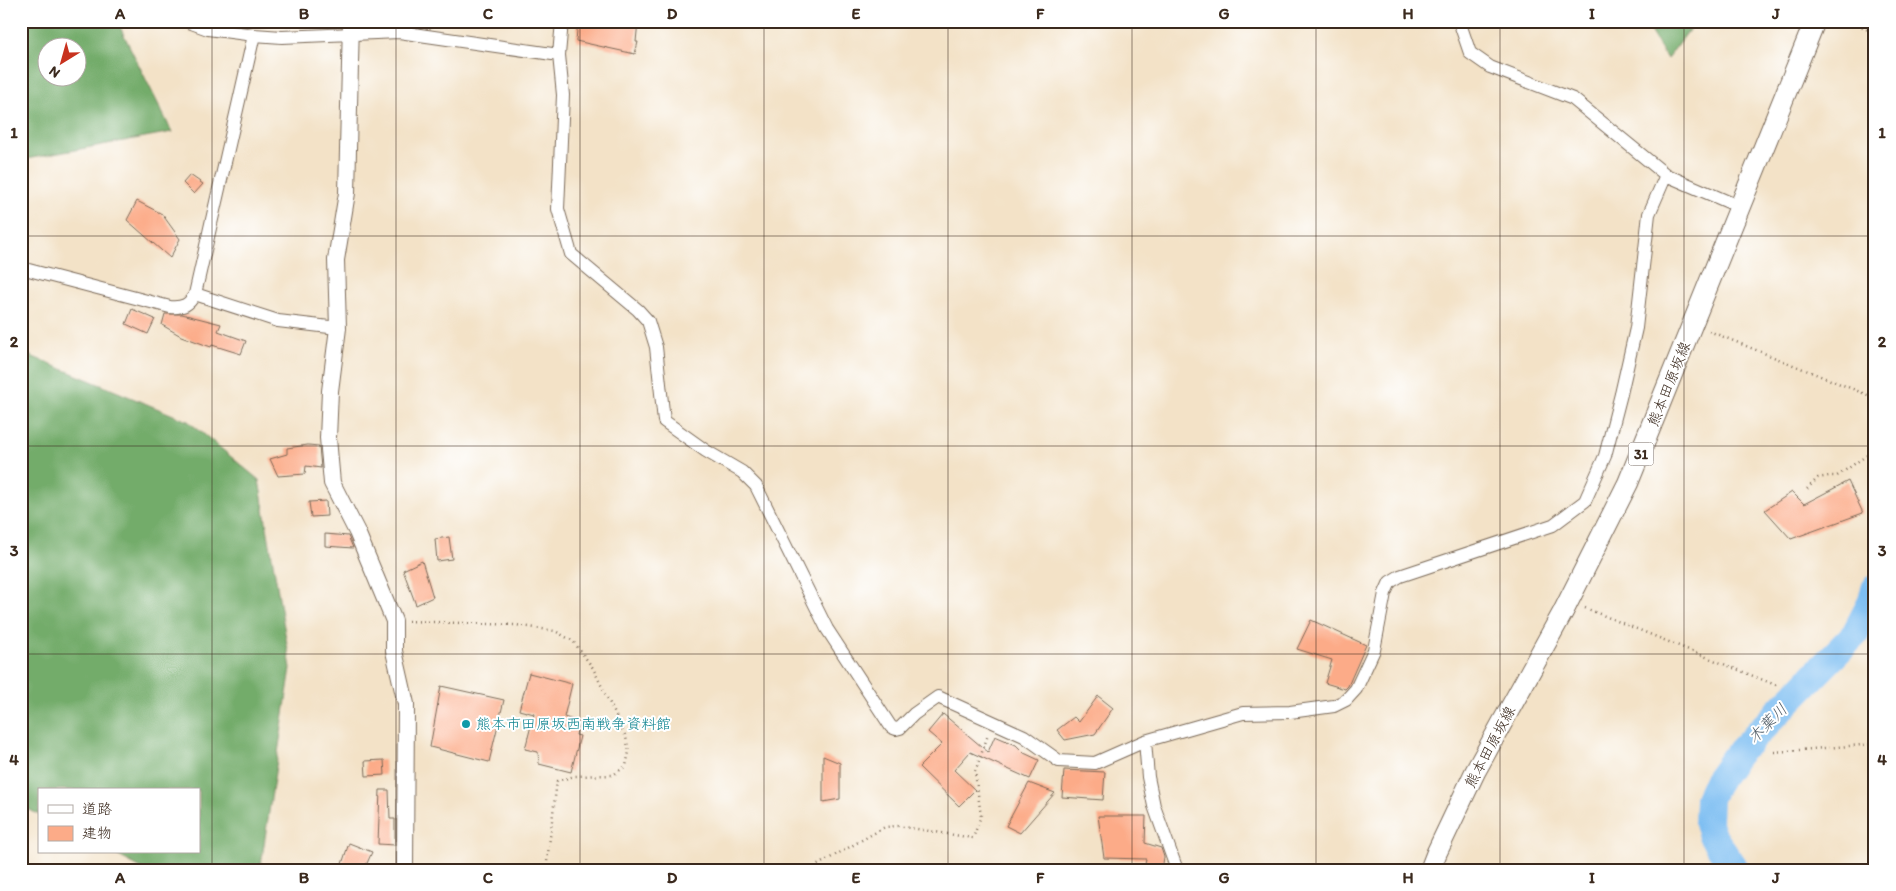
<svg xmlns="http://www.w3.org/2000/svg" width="1896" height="891" font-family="Itim,'Klee One',sans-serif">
  <rect width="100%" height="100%" fill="#fff"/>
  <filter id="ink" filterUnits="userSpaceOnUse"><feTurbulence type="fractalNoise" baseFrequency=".02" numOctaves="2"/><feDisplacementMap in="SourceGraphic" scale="10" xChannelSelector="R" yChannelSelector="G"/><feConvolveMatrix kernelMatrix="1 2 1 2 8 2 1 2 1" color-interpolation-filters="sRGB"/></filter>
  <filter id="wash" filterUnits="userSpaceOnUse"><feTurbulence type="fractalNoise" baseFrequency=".0096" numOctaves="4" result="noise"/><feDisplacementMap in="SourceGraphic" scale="20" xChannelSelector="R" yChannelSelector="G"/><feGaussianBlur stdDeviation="1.12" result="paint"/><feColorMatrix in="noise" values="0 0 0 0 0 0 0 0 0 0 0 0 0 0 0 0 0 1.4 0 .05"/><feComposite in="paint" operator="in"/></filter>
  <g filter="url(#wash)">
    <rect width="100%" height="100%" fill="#f3e2c7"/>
    <path fill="#73ac6b" stroke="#576b44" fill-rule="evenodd" d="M21,21H114L120,27L172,132L21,160ZM48,48H78V78H48Z
      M1644,21H1696L1667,59Z
      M21,352L188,421L259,480L291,668L261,864L251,870H145L111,852H199V790H39V815L21,805Z"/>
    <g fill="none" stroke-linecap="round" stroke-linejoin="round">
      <path stroke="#7dbef2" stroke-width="28" d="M1735,870L1712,835L1708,824L1709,799L1716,783L1737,754L1855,634L1871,603L1875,589"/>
    </g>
    <g id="blocks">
      <path fill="#fcab88" d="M578,21H638L636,42H638L635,54L576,41Z
        M190,175L203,184L194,194L183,183Z
        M137,201L162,214L180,239L170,258L127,220Z
        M132,309L155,319L148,334L126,324Z
        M165,314H182L221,324L218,331L246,341L241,354L212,345L211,347L181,336L162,325Z
        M308,445L319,446L321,468L306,466L305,474L278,476L270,459L287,454V448Z
        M1848,481L1863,513L1791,539L1765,510L1792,492L1804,504Z
        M326,501L327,516L311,517L309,502Z
        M325,534L348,536L353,548L325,546Z
        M449,537L452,559L437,561L435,539Z
        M422,561L433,597L416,605L403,570Z
        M1311,620L1366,645L1348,686L1345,689L1325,683L1332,660L1297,649Z
        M529,673L572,684L564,717L579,722L576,735L580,736L571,772L539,764L538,752L525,749L534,714L519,710Z
        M441,686L504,700L489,762L430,747Z
        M1098,696L1113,708L1095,734L1065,740L1057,730L1074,717L1079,722Z
        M943,714L988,752L995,736L1016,745L1024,753L1039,760L1030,779L970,752L954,770L975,790L959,806L919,767L942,744L928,732Z
        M823,756L840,763V799L823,802Z
        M384,760L385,775L366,776L365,761Z
        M1064,770L1105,772L1103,800L1062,797Z
        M1029,783L1055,793L1020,833L1006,826Z
        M380,790H389L390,819H395V845L378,844Z
        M1098,816H1146L1145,843L1161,848L1164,857L1162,870H1144L1146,859L1104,858Z
        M349,843L372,852L364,870H340Z"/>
    </g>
  </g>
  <g filter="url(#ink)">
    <use href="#blocks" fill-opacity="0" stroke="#7b6a59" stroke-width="1"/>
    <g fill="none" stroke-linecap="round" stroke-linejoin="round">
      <g stroke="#7b6a59" stroke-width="14">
        <path id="minor" d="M186,21L208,29L254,35L282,37L399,32L559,55
          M562,21L559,55L563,95L558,209L571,254L638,310L648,321L656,347L664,421L706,451L742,472L756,486L827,629L891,727L896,729L900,728L914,714L938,697L1024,736L1059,761L1095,763L1145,741L1243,713L1290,712L1334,706L1346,700L1356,689L1374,650L1385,593L1390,582L1400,576L1553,525L1585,501L1605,456L1621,394L1636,328L1649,214L1666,175
          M1459,21L1470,53L1490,67L1573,99L1666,175L1740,207
          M21,268L170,307C183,308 189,305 195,294L254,35
          M195,294L278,321L338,328
          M1145,741L1148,777L1154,806L1177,870"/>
      </g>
      <g stroke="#7b6a59" stroke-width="18">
        <path id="tertiary" d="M351,21L347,193L336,260L338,328L330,391L328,438L332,483L357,532L394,621V651L406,704L405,870"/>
      </g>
      <g stroke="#7b6a59" stroke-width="22">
        <path id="primary" d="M1430,870L1437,852L1475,772L1563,612L1628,483L1815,21"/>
      </g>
      <path stroke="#7b6a59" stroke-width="2.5" stroke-dasharray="1 4" stroke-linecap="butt" d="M1848,21L1875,33
        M1709,331L1875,398
        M1807,489L1818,478L1829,476H1837L1873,451L1875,446
        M1585,608L1778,686
        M408,621L516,625L555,631L573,641L593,668L626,737L629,752L626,766L613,775L575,776L557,781L546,870
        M1774,752L1875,744
        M809,870L885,827L898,826L973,838L981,816L975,772L988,735"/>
      <use href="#minor" stroke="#fff" stroke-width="12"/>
      <use href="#tertiary" stroke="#fff" stroke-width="16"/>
      <use href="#primary" stroke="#fff" stroke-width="20"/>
    </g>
  </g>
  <path fill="none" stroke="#3b2a1e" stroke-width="1" stroke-opacity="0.55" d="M212,21V870M396,21V870M580,21V870M764,21V870M948,21V870M1132,21V870M1316,21V870M1500,21V870M1684,21V870M21,236H1875M21,446H1875M21,654H1875"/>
  <circle fill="#0f9aa8" stroke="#fff" stroke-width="2" cx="466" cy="724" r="5"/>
  <g text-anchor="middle" stroke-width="4" stroke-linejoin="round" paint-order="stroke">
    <rect fill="#fff" stroke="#766a62" stroke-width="1" x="1628.5" y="442.5" width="25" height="23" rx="4"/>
    <g font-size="14" font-weight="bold" fill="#3b2a1e">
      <text x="1641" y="459">31</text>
    </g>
    <g font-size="15" fill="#3b2a1e" stroke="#fff">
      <text transform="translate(1669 384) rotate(-68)" y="5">熊本田原坂線</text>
      <text transform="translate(1490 747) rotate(-62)" y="5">熊本田原坂線</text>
    </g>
    <g font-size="15" fill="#0d838f" stroke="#fff" text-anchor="start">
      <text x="476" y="729">熊本市田原坂西南戦争資料館</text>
    </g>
    <g font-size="16" font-style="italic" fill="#525e68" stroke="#fff">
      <text transform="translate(1767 723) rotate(-45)" y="6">木葉川</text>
    </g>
  </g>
  <rect width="1896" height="891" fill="none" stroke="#fff" stroke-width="55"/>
  <rect x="38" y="788" width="162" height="65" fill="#ffffff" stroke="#b1aaa5"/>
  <rect x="48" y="805" width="25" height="8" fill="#ffffff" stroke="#b1aaa5"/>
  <text x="82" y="814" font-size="15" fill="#3b2a1e">道路</text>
  <rect x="48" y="826" width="25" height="15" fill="#fcab88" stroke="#b1aaa5"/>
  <text x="82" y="838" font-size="15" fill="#3b2a1e">建物</text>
  <g transform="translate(62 62) rotate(217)"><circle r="24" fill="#ffffff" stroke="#b1aaa5"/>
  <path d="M0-4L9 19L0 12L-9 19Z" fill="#c8321e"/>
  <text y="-8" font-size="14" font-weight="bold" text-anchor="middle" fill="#3b2a1e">N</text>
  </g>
  <rect x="28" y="28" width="1840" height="836" fill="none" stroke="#3b2a1e" stroke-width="2"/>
  <g font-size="16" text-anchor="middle" font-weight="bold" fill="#3b2a1e">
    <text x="120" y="19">A</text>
    <text x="304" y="19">B</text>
    <text x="488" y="19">C</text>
    <text x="672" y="19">D</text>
    <text x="856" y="19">E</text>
    <text x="1040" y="19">F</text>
    <text x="1224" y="19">G</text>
    <text x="1408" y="19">H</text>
    <text x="1592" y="19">I</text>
    <text x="1776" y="19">J</text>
    <text x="14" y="138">1</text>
    <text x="1882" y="138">1</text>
    <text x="14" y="347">2</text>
    <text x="1882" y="347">2</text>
    <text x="14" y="556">3</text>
    <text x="1882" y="556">3</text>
    <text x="14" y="765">4</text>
    <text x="1882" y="765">4</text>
    <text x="120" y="883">A</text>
    <text x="304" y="883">B</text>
    <text x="488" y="883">C</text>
    <text x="672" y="883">D</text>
    <text x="856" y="883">E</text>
    <text x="1040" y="883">F</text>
    <text x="1224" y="883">G</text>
    <text x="1408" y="883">H</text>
    <text x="1592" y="883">I</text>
    <text x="1776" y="883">J</text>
  </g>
</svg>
